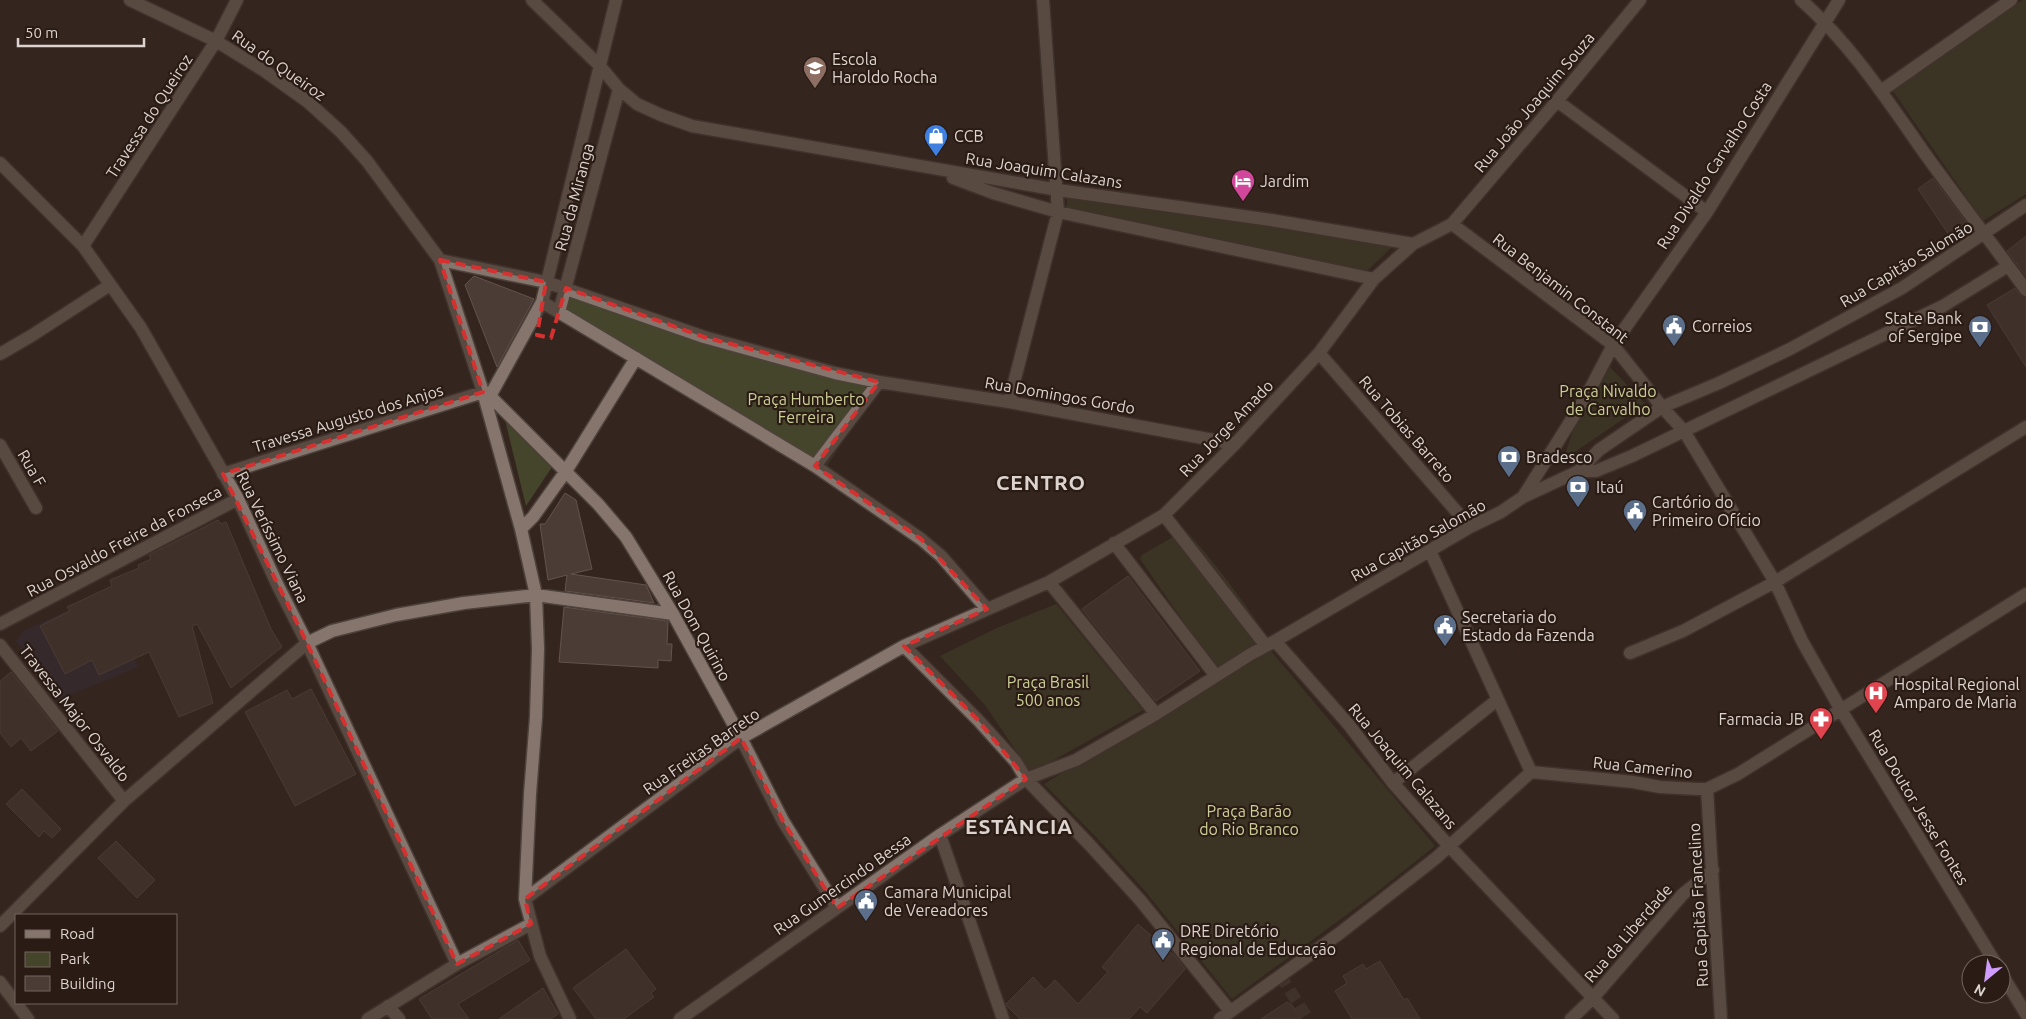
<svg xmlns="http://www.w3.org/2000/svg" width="2026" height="1019" font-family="Ubuntu,sans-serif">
  <rect width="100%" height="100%" fill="#34261f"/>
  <path fill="#352d3d" d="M102,595L138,667L60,699L16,641L23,631Z"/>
  <path fill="#44452b" d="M2023,0H2026V194L1983,221L1890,87Z
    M1067,195L1393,246L1367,271L1067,208Z
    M558,290L881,381L822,474L557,310Z
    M1607,364L1645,404L1563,460L1590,381Z
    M505,420L554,464L526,506Z
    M1185,530C1216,563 1241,599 1267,636L1216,668L1140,559L1142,555Z
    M1056,604L1143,710L1031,773L985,705L940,656L997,628Z
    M1271,651L1435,846L1372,896L1232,999L1145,891L1097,838L1044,784Z"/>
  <path fill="#4c3c36" stroke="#64534d" d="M1933,178L1971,229L1953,241L1918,189Z
    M2026,236V276L2007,251Z
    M474,276L534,299L497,367L465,285Z
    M2015,288L2020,295L2026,298V367L1987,305Z
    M565,493L576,500L592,569L571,574L646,585L654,603L565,591L567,575L548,580L540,524H545Z
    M218,520L221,524L226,522L271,629L282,647L231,688L197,624L192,626L213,703L179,717L149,652L99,675L92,660L65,674L40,626L70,611L67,607L112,586L110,580L139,568L138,565L151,559L149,555Z
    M1128,576L1200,671L1156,701L1082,609Z
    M564,607L668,621L667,644H672L671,661L658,660V668L559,662Z
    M11,672L58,731L31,751L21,738L11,747L0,733V681Z
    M311,689L356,774L295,806L245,712L287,690L292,699Z
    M22,789L61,829L52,838L44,831L39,837L6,804Z
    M116,841L155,880L137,898L98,858Z
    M1138,924L1175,956L1185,969L1147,1013L1140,1007L1129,1019H1020L1007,1006L1006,1004L1033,977L1045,990L1055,980L1078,1004L1108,972L1102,967Z
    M518,940L530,960L458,1004L469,1019H432L419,999Z
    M626,949L656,989L651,993L654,997L624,1019H596L573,988Z
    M1380,961L1404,1000L1407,998L1420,1019H1352L1335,991L1347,983L1343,976L1363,964L1366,969Z
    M543,988L558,1014L551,1019H499Z
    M1287,1002L1292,1005L1301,1019H1261Z"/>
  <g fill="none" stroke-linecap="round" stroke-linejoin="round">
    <path stroke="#4d4039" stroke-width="12" stroke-dasharray="12 6" stroke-linecap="butt" d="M1280,975L1308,1019"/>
    <g stroke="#4d423c" stroke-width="15">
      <path id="minor" d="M130,0L216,41L266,72L308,102L341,132L367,161L440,260L483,392L521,529L536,595L538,649L536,717L530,794L525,899L540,956L570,1019
        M532,0L600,66L619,89L637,104L661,115L692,126L1058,190L1271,220L1413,244
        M1801,0C1852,45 1889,103 1928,158C1960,202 1994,246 2026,290
        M1881,91L2011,0
        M1557,101L1707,212
        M0,163L83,246L141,328L238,499L278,586L307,643L457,964
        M953,178L993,193L1058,212L1374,279
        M1452,224L1613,345L1662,407L1684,431L1775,582L1802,641L1841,710L1996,964
        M83,246L216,41L237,0
        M440,260L546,282L704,337L835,373L879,382L815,466L542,302
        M559,312L619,89
        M1319,353L1470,527
        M0,354L31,336L110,285
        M879,382L1009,402L1235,444
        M490,396L542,302L616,0
        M1009,402L1058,212L1043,0
        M0,445L36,508
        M815,466L921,539L941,556L987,609
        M1579,471L1599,450L1662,407L1719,383L1790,349L1902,288L2026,205
        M223,474L483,392L490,396L598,504L626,537L673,614L741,738L783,821L837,908
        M1523,497L1587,395L1613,345L1707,212L1839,0
        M1164,515L1266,646
        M521,529L533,517L566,471L636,358
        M1114,543L1216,676
        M1430,551L1531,772
        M1049,582L1156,714
        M0,624L238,499
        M1275,641L1470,527L1501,512L1523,497L1579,471H1596L1632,456L1943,306L2008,266
        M0,645L124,801
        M904,646L978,720L1016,762L1026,779L1088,843L1140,900L1230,1011
        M1630,653L1683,631L1775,582L2026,427
        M1531,772L1633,782L1660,787L1697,789H1707L1738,774L2026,594
        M1393,783L1497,700
        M1707,789L1721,1019
        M940,835L1003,1019
        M525,899L741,738L904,646L1049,582L1164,515L1235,444L1319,353L1374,279L1413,244L1452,224L1557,101L1640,0
        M0,926L124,801L307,643L332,631L396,615L464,603L536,595L673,614
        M2001,973L2026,1014
        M0,982L28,1019
        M388,1006L399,1019
        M368,1019L457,964L531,924
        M680,1019L940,835L1026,779L1076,760L1156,714L1251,654L1275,641L1349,725L1393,783L1449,846L1613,1019
        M1220,1019L1340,933L1436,858L1531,772
        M1571,1019L1592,999L1683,894L1713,870"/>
    </g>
    <use href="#minor" stroke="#86756c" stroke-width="12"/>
  </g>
  <path d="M0 0H2026V1019H0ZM440,260L546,282L537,335L551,338L566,288L704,337L879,382L815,466L921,539L987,609L904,646L978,720L1026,779L837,908L783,821L741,738L525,899L531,924L457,964L307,643L223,474L483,392Z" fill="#34261f" fill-opacity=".55" fill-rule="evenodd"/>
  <path fill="none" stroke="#d63130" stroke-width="4" stroke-dasharray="10 6" stroke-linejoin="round" d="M440,260L546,282L537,335L551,338L566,288L704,337L879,382L815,466L921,539L987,609L904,646L978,720L1026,779L837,908L783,821L741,738L525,899L531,924L457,964L307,643L223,474L483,392Z"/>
  <defs>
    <g id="school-pin" transform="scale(1.25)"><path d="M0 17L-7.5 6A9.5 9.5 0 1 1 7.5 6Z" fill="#8d6e63" stroke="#2a1c15"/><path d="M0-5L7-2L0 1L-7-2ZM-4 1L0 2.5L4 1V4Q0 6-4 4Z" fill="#fff"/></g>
    <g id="shop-pin" transform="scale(1.25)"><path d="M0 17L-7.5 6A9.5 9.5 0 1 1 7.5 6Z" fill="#3f7fe0" stroke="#2a1c15"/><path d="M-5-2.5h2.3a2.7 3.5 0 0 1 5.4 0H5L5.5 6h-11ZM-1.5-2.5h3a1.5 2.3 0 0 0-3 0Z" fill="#fff"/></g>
    <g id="hotel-pin" transform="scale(1.25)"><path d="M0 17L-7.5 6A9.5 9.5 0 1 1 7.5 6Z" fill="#d1479c" stroke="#2a1c15"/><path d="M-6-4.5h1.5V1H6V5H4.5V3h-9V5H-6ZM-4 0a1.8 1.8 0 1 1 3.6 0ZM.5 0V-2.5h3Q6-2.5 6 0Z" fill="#fff"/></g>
    <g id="civic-pin" transform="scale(1.25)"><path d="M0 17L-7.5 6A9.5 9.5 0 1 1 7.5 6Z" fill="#5c6f8a" stroke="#2a1c15"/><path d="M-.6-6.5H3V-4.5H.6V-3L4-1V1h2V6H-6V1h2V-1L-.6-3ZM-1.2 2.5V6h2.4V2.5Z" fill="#fff"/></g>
    <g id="bank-pin" transform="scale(1.25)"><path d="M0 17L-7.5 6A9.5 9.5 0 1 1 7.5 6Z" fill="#5c6f8a" stroke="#2a1c15"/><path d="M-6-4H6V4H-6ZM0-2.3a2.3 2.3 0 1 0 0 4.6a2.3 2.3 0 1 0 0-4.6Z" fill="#fff"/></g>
    <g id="hospital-pin" transform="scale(1.25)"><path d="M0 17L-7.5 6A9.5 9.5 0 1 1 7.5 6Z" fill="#e0444e" stroke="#2a1c15"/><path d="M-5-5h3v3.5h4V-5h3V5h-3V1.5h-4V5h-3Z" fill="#fff"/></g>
    <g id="pharmacy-pin" transform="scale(1.25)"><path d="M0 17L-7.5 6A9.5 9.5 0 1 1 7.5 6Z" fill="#e0444e" stroke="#2a1c15"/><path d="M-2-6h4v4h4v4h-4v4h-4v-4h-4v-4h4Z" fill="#fff"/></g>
  </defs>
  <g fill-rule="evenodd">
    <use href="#school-pin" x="815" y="68"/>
    <use href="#shop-pin" x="936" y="136"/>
    <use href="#hotel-pin" x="1243" y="181"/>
    <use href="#civic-pin" x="1674" y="326"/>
    <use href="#bank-pin" x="1980" y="327"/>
    <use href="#bank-pin" x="1509" y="457"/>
    <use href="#bank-pin" x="1578" y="487"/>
    <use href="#civic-pin" x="1635" y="511"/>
    <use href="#civic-pin" x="1445" y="626"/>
    <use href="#hospital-pin" x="1876" y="693"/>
    <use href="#pharmacy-pin" x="1821" y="719"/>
    <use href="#civic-pin" x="866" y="901"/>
    <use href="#civic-pin" x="1163" y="940"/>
  </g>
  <g text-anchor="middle" stroke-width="4.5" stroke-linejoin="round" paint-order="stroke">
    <g font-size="16" fill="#ddd3cf" stroke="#2a1c15" text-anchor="start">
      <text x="832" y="65">Escola<tspan x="832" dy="18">Haroldo Rocha</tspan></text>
      <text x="954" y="142">CCB</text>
      <text x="1260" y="187">Jardim</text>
      <text x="1962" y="324" text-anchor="end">State Bank<tspan x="1962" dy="18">of Sergipe</tspan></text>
      <text x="1692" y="332">Correios</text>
      <text x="1526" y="463">Bradesco</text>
      <text x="1596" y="493">Itaú</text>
      <text x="1652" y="508">Cartório do<tspan x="1652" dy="18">Primeiro Ofício</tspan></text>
      <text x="1462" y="623">Secretaria do<tspan x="1462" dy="18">Estado da Fazenda</tspan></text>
      <text x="1894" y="690">Hospital Regional<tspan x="1894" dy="18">Amparo de Maria</tspan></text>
      <text x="1804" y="725" text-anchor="end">Farmacia JB</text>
      <text x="884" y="898">Camara Municipal<tspan x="884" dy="18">de Vereadores</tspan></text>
      <text x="1180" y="937">DRE Diretório<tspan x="1180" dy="18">Regional de Educação</tspan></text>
    </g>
    <g font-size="16" fill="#ddd3cf" stroke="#2a1c15">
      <text transform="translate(279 65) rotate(35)" y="6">Rua do Queiroz</text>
      <text transform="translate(1534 102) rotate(-50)" y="6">Rua João Joaquim Souza</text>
      <text transform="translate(149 116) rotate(-57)" y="6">Travessa do Queiroz</text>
      <text transform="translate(1714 165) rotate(-57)" y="6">Rua Divaldo Carvalho Costa</text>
      <text transform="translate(1044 170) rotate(9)" y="6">Rua Joaquim Calazans</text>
      <text transform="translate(574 197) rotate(-75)" y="6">Rua da Miranga</text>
      <text transform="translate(1906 264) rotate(-31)" y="6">Rua Capitão Salomão</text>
      <text transform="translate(1561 288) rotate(38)" y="6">Rua Benjamin Constant</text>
      <text transform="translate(1060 395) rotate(10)" y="6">Rua Domingos Gordo</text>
      <text transform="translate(348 418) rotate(-17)" y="6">Travessa Augusto dos Anjos</text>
      <text transform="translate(1226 428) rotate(-46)" y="6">Rua Jorge Amado</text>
      <text transform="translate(1407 429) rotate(49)" y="6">Rua Tobias Barreto</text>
      <text transform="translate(32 468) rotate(60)" y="6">Rua F</text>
      <text transform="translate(273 537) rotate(64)" y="6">Rua Veríssimo Viana</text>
      <text transform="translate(1418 540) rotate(-29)" y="6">Rua Capitão Salomão</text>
      <text transform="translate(124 541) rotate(-28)" y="6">Rua Osvaldo Freire da Fonseca</text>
      <text transform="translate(697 626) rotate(61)" y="6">Rua Dom Quirino</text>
      <text transform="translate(75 713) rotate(52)" y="6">Travessa Major Osvaldo</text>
      <text transform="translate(701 751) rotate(-35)" y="6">Rua Freitas Barreto</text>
      <text transform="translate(1403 766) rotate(50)" y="6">Rua Joaquim Calazans</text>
      <text transform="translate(1643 767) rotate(6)" y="6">Rua Camerino</text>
      <text transform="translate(1919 807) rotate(59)" y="6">Rua Doutor Jesse Fontes</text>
      <text transform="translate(842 884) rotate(-35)" y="6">Rua Gumercindo Bessa</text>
      <text transform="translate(1698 905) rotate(-93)" y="6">Rua Capitão Francelino</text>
      <text transform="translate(1628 933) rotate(-49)" y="6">Rua da Liberdade</text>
    </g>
    <g font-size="16" fill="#ccd098" stroke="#2a1c15">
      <text x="1608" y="397">Praça Nivaldo<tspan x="1608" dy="18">de Carvalho</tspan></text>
      <text x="806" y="405">Praça Humberto<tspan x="806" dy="18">Ferreira</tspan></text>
      <text x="1048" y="688">Praça Brasil<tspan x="1048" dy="18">500 anos</tspan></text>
      <text x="1249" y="817">Praça Barão<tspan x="1249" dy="18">do Rio Branco</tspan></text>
    </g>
    <g font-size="21" font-weight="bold" letter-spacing="1" fill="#ddd3cf" stroke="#2a1c15">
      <text x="1041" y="490">CENTRO</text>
      <text x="1019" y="834">ESTÂNCIA</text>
    </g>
  </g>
  <rect x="15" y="914" width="162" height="90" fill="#2a1c15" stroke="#72655f"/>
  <rect x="25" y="930" width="25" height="8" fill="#86756c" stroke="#72655f"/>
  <text x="60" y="939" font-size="15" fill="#ddd3cf">Road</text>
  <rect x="25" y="952" width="25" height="15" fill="#44452b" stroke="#72655f"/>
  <text x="60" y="964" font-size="15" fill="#ddd3cf">Park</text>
  <rect x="25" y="976" width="25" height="15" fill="#4c3c36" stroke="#72655f"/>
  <text x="60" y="989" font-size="15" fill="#ddd3cf">Building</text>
  <g transform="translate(1986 979) rotate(209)"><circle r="24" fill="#2a1c15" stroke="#72655f"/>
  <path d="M0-4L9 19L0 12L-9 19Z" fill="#d09dfe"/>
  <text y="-8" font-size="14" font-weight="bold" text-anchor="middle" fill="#ddd3cf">N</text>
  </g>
  <path d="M18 38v8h126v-8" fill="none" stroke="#ddd3cf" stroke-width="2.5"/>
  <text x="25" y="38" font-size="15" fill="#ddd3cf" stroke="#2a1c15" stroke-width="4" paint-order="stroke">50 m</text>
</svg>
